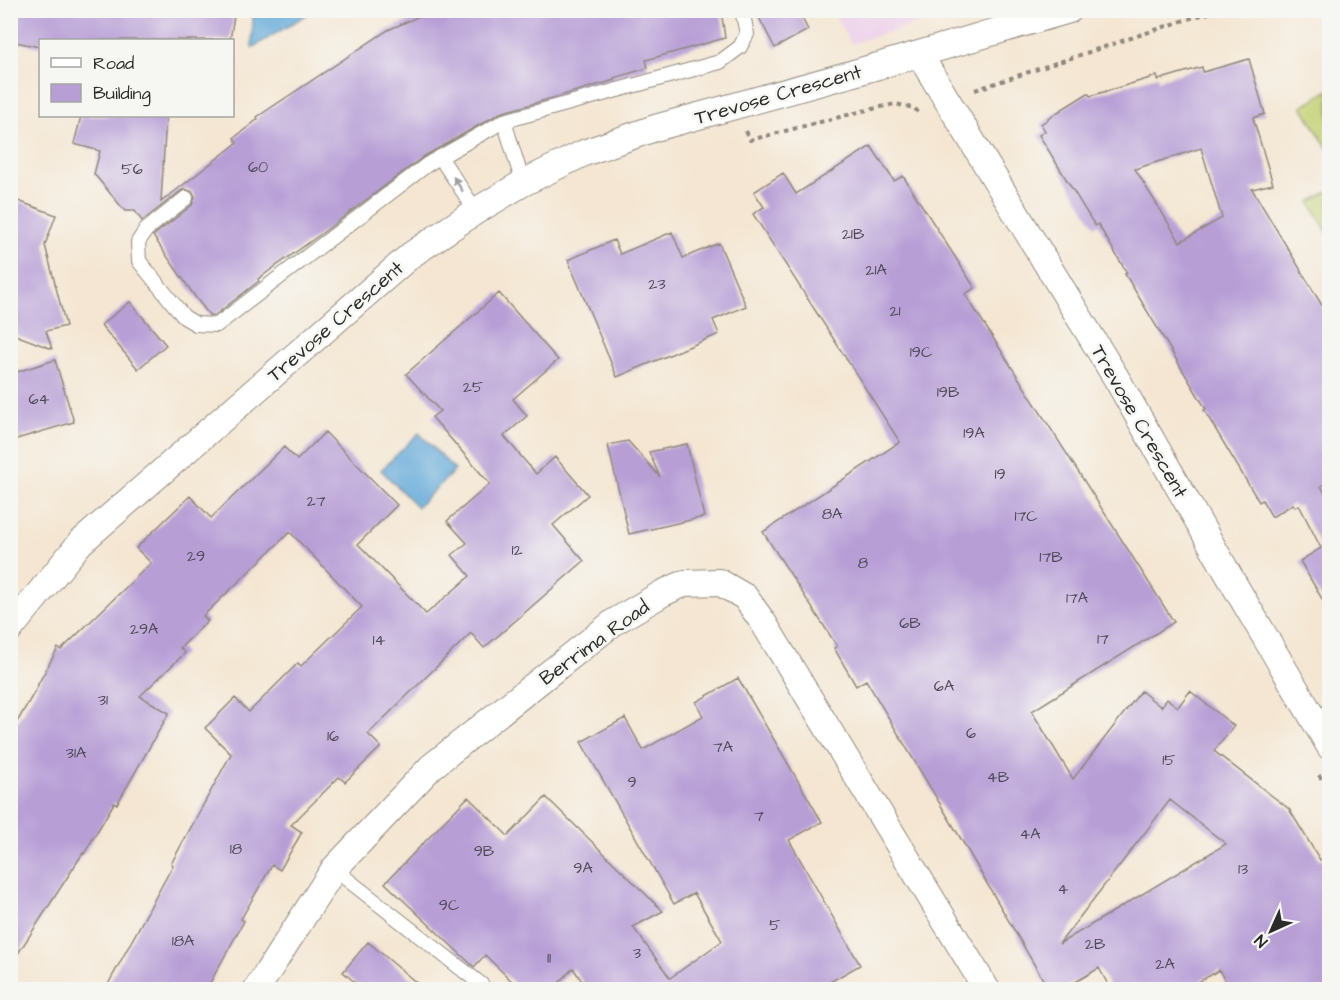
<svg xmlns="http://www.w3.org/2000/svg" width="1340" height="1000" font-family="'Architects Daughter',sans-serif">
  <rect width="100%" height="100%" fill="#f6f6f2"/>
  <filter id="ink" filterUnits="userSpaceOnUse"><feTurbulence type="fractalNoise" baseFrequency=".0167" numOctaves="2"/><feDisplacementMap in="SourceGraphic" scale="12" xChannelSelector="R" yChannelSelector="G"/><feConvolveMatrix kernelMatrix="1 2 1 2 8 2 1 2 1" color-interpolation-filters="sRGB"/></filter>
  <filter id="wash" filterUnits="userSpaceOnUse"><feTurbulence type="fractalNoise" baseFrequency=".008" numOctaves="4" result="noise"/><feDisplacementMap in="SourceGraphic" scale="24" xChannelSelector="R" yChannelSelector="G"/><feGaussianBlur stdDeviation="1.35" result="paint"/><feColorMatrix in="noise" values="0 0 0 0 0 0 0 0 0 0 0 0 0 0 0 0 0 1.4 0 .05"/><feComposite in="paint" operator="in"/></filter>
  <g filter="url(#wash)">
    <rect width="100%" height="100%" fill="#f4e6d2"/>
    <path fill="#edd1e9" d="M832,11H957L851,44Z"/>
    <path fill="#c3d071" stroke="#777e4e" stroke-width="1.5" d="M1329,90V151L1302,106Z
      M1329,191V235L1310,202Z"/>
    <path fill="#62a8d8" stroke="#466a82" stroke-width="1.5" d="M253,11V10L313,11L252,48Z
      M419,433L455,470L417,507L381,470Z"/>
    <g id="blocks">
      <path fill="#b79fd6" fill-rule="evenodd" d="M10,10H235L230,40H40V47L10,41Z
        M433,10H721L725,38L646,60L648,68L614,78L615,80L500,113L423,157L321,234L258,279L259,281L214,316H210L196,298L153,236L192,205L195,197L193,192L185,189L181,191L142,221L135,211H125L94,174L100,151L74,144L81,116H166L161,202L237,143L234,138L258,119L257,117L388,30Z
        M755,10H798L808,30L775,48Z
        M1249,59L1265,114L1253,118L1273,184L1252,189L1329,317V481L1321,486L1329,501V611L1300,561L1321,548L1299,505L1295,507L1293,504L1272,517L1262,500L1259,502L1204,410L1206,409L1125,274L1127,273L1098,224L1095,226L1039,135L1045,131L1041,124L1048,119V118L1088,93L1090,96L1157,76L1158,80L1202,67L1203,72ZM1201,148L1222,218L1180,242L1135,169Z
        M871,146L894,181L903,176L975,288L965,294L1174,622L1032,711L1037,720L1073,779L1141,691L1161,707L1167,699L1178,707L1190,691L1234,726L1214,751L1289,809L1320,860L1329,854V990H1230L1219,970L1185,990H1111L1099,968L1062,990H1049L964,844L866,680L856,686L834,648L837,646L763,532L900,442L753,214L764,207L754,192L783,173L796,194ZM1170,800L1226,844L1059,944Z
        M10,198L56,215L45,245L66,326L46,331L52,349L10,333Z
        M672,232L683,258L719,243L746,306L713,320L719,334L617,377L568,260L614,240L620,254Z
        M499,293L558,360L513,399L527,416L504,436L536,474L555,457L588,495L553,525L584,561L484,648L471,633L368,734L381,747L345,782L339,777L291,825L302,832L280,870L272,865L241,919L244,921L206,990H105L173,865L171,864L231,754L205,728L235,698L249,712L298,663L301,666L362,607L290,532L203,616L208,621L180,648L185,653L140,696L169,713L117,804L114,803L84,854L83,853L10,966V734L38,686H37L58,648L61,650L151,563L136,548L190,496L211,518L284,447L297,460L325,432L397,505L358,544L426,614L470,576L452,555L467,543L447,521L490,484L432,417L440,411L406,374Z
        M130,302L166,345L138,369L101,325Z
        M55,360L74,422L10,441V374Z
        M628,441L660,477L649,452L687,444L704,517L629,534L608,445Z
        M738,678L822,822L789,840L860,965L816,990H588L573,968L553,990H521L485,955L474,967L385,883L468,797L508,836L546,797L663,911L633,927L670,978L722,941L694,893L674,904L581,742L625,718L643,750L703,716L696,702Z
        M368,942L425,990H364L343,972Z"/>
    </g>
  </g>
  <g filter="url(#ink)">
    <use href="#blocks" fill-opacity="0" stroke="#90887e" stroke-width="1.5"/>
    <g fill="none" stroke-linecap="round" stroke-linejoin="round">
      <g stroke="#90887e" stroke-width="16">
        <path id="lane" d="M504,121L523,183
          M440,157L476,211
          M186,198L146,230L138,242L139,261L184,317L196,324L217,325L428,164L504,121L720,62L740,47L747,34L742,10
          M334,869L482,985"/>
      </g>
      <g stroke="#90887e" stroke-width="28">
        <path id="street" d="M919,54L1118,381L1235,586L1330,747
          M10,629L80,543L411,255L476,211L523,183L584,153L655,128L847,75L1069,10
          M256,990L334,869L431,767L614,622L663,593L685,583L719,582L745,597L763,622L987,990"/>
      </g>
      <path stroke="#90887e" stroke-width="4" stroke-dasharray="4.5 4.5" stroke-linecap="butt" d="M975,90L1191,18L1219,10
        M746,131L750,140L863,111L895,104L914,108L918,112
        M10,493H11
        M1319,775L1330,792"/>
      <use href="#lane" stroke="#fff" stroke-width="14"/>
      <use href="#street" stroke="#fff" stroke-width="26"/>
    </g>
    <defs><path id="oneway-solid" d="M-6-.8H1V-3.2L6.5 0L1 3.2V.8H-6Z" transform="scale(1.5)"/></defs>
    <use fill="#a0a0a0" href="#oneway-solid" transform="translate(458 184) rotate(-123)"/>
  </g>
  <g text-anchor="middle" stroke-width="5" stroke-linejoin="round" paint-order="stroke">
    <g font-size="16" fill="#4e4856">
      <text x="258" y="172">60</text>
      <text x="132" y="174">56</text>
      <text x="853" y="239">21B</text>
      <text x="876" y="275">21A</text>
      <text x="657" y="289">23</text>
      <text x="895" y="316">21</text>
      <text x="921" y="357">19C</text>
      <text x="473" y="392">25</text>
      <text x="948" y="397">19B</text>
      <text x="39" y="404">64</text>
      <text x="974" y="438">19A</text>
      <text x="1000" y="479">19</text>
      <text x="316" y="506">27</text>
      <text x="832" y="519">8A</text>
      <text x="1026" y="521">17C</text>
      <text x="517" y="555">12</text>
      <text x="196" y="561">29</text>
      <text x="1051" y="562">17B</text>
      <text x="863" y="568">8</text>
      <text x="1077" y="603">17A</text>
      <text x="910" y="628">6B</text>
      <text x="144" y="634">29A</text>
      <text x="1103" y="644">17</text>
      <text x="379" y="645">14</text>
      <text x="944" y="691">6A</text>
      <text x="103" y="705">31</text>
      <text x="971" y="738">6</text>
      <text x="333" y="741">16</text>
      <text x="723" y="752">7A</text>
      <text x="76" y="758">31A</text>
      <text x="1169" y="765">15</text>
      <text x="998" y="782">4B</text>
      <text x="632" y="787">9</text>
      <text x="759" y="821">7</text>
      <text x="1030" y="839">4A</text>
      <text x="236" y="854">18</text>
      <text x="484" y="856">9B</text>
      <text x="583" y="873">9A</text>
      <text x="1243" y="874">13</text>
      <text x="1063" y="894">4</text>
      <text x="449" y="910">9C</text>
      <text x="775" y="930">5</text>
      <text x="183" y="946">18A</text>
      <text x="1095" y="949">2B</text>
      <text x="637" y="958">3</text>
      <text x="549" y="963">11</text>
      <text x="1165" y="969">2A</text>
    </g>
    <g font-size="20" fill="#2b2b2b" stroke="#f6f6f2">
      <text transform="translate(778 94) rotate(-16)" y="7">Trevose Crescent</text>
      <text transform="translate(335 321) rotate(-41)" y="7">Trevose Crescent</text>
      <text transform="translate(1140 421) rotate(60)" y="7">Trevose Crescent</text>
      <text transform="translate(594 642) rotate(-36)" y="7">Berrima Road</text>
    </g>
  </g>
  <rect width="1340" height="1000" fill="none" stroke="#f6f6f2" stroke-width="36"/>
  <rect x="39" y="39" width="195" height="78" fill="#f6f6f2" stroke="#a5a5a2" stroke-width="1.5"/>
  <rect x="51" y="58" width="30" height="9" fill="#ffffff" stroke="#a5a5a2" stroke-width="1.5"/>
  <text x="93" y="69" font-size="18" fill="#2b2b2b">Road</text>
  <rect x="51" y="84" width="30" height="18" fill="#b79fd6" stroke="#a5a5a2" stroke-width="1.5"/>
  <text x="93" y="99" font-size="18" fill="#2b2b2b">Building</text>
  <g transform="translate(1271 931) rotate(225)" stroke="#f6f6f2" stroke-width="4.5" paint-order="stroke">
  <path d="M0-4.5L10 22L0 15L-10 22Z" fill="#2b2b2b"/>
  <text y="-9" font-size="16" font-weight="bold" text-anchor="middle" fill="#2b2b2b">N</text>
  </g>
</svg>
